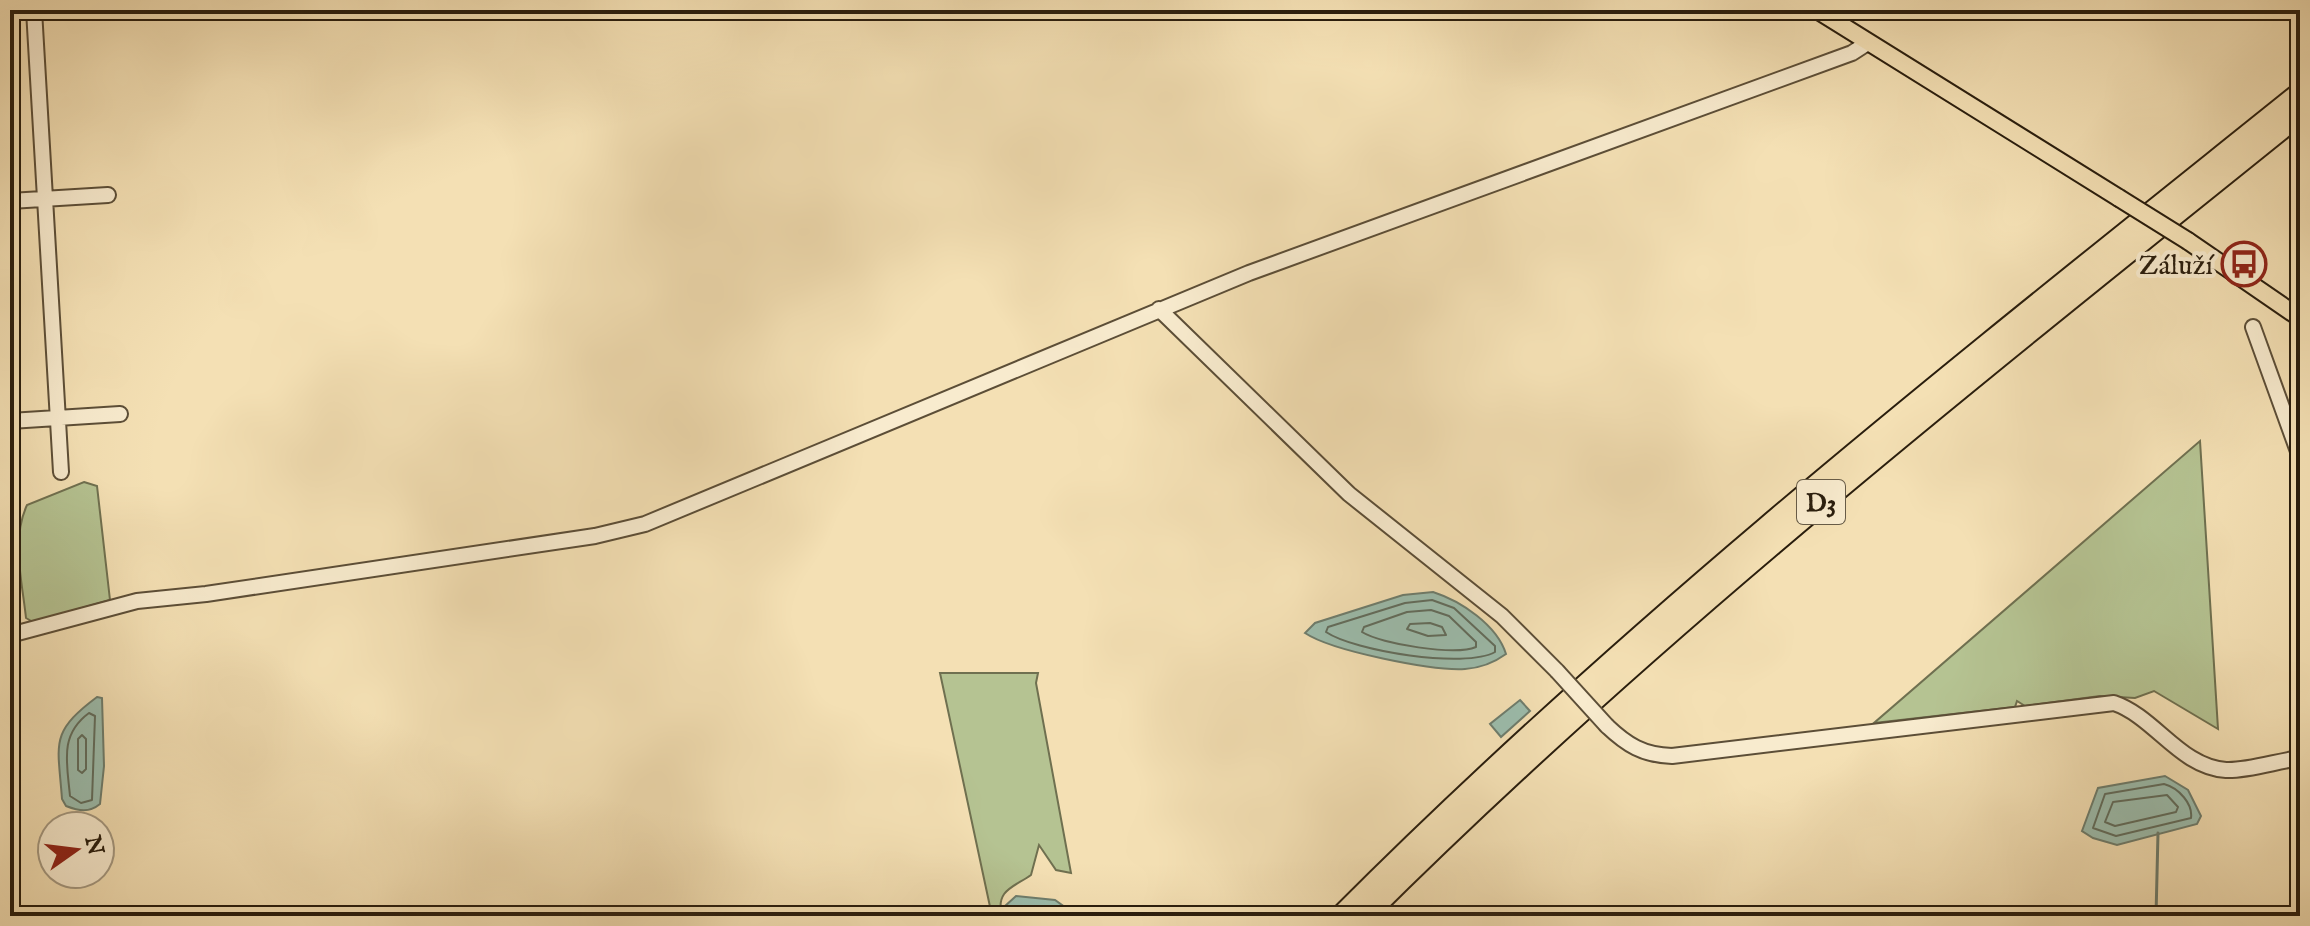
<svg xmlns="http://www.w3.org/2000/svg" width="2310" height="926" font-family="'IM FELL English',serif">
  <rect width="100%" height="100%" fill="#f4e0b4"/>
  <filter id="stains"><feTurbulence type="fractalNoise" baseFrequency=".0025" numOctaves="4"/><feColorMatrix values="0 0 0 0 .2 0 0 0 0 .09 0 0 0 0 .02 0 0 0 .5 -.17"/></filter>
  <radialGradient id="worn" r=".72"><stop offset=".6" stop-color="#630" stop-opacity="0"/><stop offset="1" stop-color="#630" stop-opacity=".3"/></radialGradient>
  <path fill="#b5c392" stroke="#6f7050" stroke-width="2" d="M2200,441L2218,729L2154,691L2135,698L2100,696L2025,706L2017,701L2015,707L1874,723Z
    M84,482L97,486L110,600L33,622L26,618C22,580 11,540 27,505Z
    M940,673H1038L1036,683L1071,873L1056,870L1039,845L1031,875C1014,887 995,890 1002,916H992Z"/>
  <path fill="#9cbdad" stroke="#6e7d6d" stroke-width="2" d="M1433,592C1461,601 1497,625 1506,654C1495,662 1480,668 1465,669C1432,671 1332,651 1305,633L1315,623L1403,595Z
    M97,697L102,698L104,766L100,804C89,813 79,811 66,806L62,799C58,743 49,733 97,697Z
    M1520,700L1530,711L1501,737L1490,724Z
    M2165,776L2188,790L2201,816L2197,824L2117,845L2093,838L2082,831L2098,788Z
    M1016,896L1055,900L1073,913L1005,916L1004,907Z"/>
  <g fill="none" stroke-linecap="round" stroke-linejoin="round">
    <path stroke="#626d5d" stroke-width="2" d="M1432,600L1454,608L1495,646V652C1465,669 1354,651 1326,632L1328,627L1405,603Z
      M1431,610L1449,616L1476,642V647C1455,656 1381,644 1362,632L1364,627L1407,612Z
      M1430,623L1442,627L1446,635L1428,636L1407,629L1410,624Z
      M89,713L95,716L92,800L81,803L70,796C67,763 59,735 89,713Z
      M82,735L86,739V769L82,773L78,770V739Z
      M2164,784C2179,788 2193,804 2191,818L2116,836L2093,828L2105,794Z
      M2167,795L2178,807L2176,812L2115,826L2105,822L2113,802Z"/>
    <path stroke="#6e7d6d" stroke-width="3" d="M2156,916L2158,833"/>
    <g stroke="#5c4e37" stroke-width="18">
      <path id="minor" d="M34,10L61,472
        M10,201L108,195
        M1159,309L1349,494L1502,616L1557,671
        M2253,327L2300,457
        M10,421L120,414
        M10,635L137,601L206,594L595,536L645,524L1249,273L1852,53L1869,42
        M1607,726C1627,745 1643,755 1672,756L2114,703C2155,717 2180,767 2226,770C2248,771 2277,761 2300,758"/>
    </g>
    <g stroke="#291d0d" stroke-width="20">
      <path id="major" d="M1817,10L2119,198
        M2188,241L2300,318"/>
    </g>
    <g stroke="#291d0d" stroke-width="24">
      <path id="highway" d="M1341,916C1639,617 1971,357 2300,93
        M1365,916C1656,626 1980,372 2300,114"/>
    </g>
    <use href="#minor" stroke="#f8ebce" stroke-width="14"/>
    <use href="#major" stroke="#f4e0b4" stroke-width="16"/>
    <use href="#highway" stroke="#f4e0b4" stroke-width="20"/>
    <g stroke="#5c4e37" stroke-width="18" stroke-linecap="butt">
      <path id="minor-bridge" d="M1557,671L1607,726"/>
    </g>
    <g stroke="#291d0d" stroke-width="20" stroke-linecap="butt">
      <path id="major-bridge" d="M2119,198L2188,241"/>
    </g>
    <use href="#minor-bridge" stroke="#f8ebce" stroke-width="14"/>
    <use href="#major-bridge" stroke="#f4e0b4" stroke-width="16"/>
  </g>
  <defs>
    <g id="bus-ring" transform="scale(2.3)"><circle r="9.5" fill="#f8ebce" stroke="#8f2418" stroke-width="1.5"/><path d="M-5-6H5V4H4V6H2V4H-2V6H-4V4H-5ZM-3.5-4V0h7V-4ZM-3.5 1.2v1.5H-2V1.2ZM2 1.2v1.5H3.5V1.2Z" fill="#8f2418"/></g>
  </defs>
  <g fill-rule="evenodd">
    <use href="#bus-ring" x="2244" y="264"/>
  </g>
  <g text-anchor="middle" stroke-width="8" stroke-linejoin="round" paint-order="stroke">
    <rect fill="#f8ebce" stroke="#675b47" stroke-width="2" x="1797" y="480" width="48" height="44" rx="6"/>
    <g font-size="26" font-weight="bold" fill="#291d0d">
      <text x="1821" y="511">D3</text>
    </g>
    <g font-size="28" fill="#291d0d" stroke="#f8ebce" text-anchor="end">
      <text x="2213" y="274">Záluží</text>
    </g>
  </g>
  <rect width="2310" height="926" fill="none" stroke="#f4e0b4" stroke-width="40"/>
  <rect x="12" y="12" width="2286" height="902" fill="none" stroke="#291d0d" stroke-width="4"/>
  <rect x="20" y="20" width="2270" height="886" fill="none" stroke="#291d0d" stroke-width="2"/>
  <g transform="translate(76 850) rotate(76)"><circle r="38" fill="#f8ebce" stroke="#a59981" stroke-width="2"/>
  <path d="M0-6L14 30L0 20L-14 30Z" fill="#8f2418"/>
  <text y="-12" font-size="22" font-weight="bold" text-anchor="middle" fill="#291d0d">N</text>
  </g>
  <rect width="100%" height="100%" filter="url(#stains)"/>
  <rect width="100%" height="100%" fill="url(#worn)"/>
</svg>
